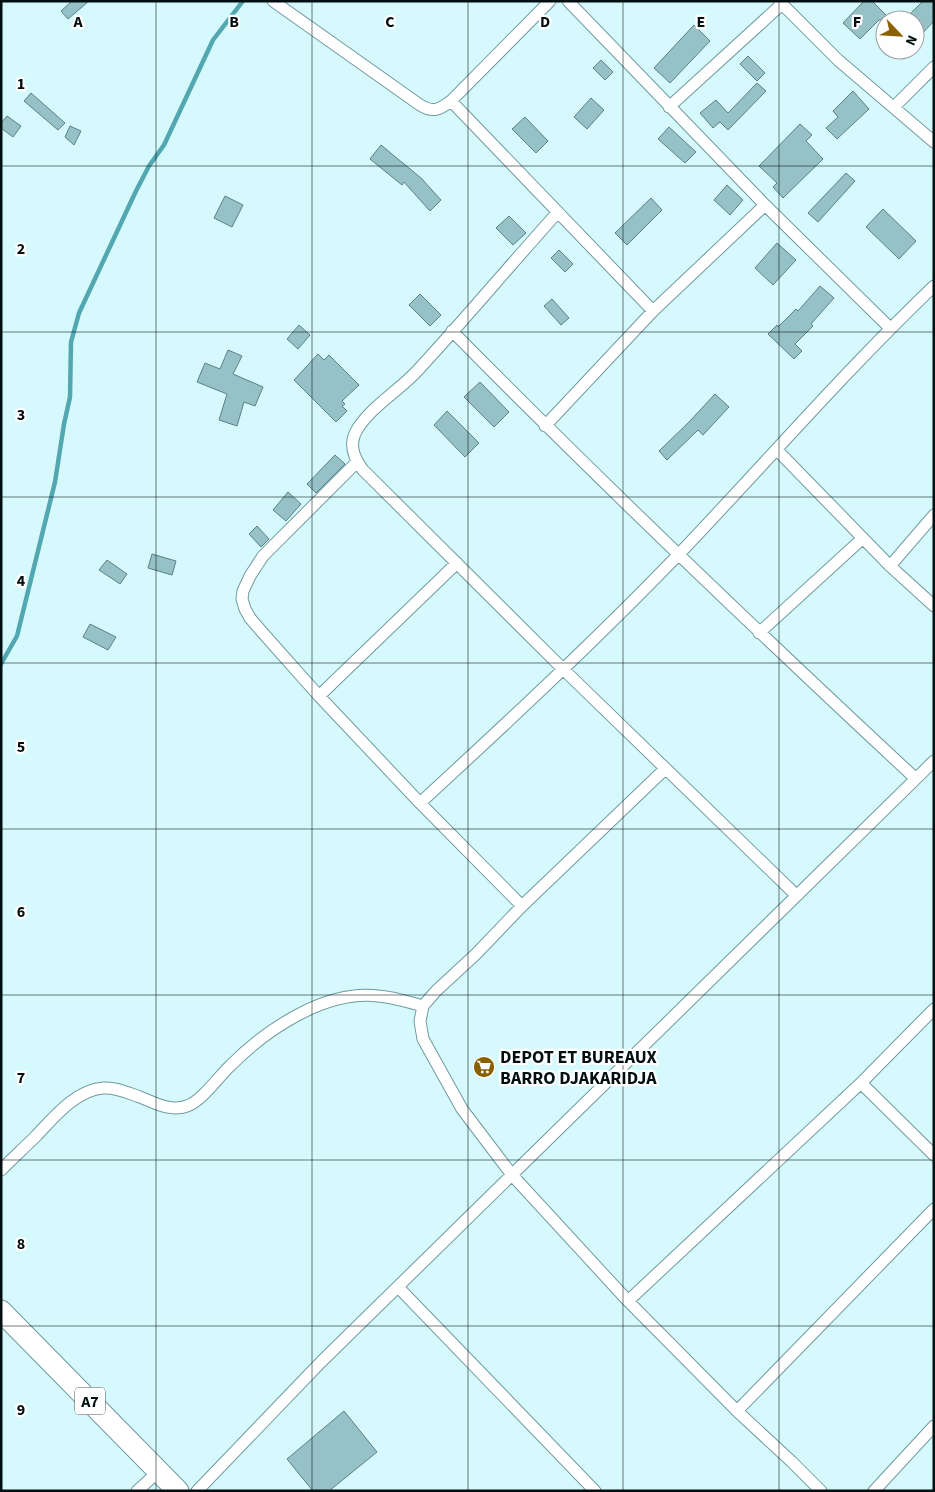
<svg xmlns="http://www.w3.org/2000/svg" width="935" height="1492" font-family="'Source Sans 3',sans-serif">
  <rect width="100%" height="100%" fill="#d6f9fd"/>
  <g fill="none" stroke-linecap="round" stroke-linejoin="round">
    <path stroke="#52a7b1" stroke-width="4.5" d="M1,664L17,636L55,482L64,424L70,397L71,342L79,313L136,191L149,166L164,145L213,40L243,1"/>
  </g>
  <path fill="#96c1c6" stroke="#598186" d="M72,1H89L68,19L61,11Z
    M864,1H872L891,20H879L860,39L843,23Z
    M923,1H934V21L915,41V20H904Z
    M694,25L710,41L670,83L654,68Z
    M748,56L765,73L757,81L740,64Z
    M601,60L613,72L605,80L593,68Z
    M757,83L766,91L728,130L720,122L713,128L700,113L716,100L728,113Z
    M853,91L869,109L837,139L826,128L838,117L833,111Z
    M31,93L65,123L58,130L24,101Z
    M591,98L604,110L587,129L574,117Z
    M7,116L21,126L13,137L1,128V123Z
    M525,117L548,141L536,153L512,129Z
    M800,124L812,135L806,141L823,159L783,198L773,187L777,183L759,166Z
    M70,126L81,131L74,145L65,137Z
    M669,127L696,152L685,163L658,139Z
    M381,145L421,178L441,200L430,211L404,182L402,185L370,159Z
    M846,173L855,181L818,222L808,213Z
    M727,185L743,200L730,215L714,200Z
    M225,196L243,205L232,227L214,218Z
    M651,198L662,210L627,245L615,233Z
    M883,209L916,241L899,259L866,227Z
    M509,216L526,233L513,245L496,228Z
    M777,243L796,260L773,285L755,268Z
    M559,250L573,264L565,272L551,258Z
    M820,286L834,298L811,324L813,326L795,344L802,351L794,359L768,334L777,325L778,327L796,309L798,311Z
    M420,294L441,315L430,326L409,305Z
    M552,299L569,318L561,325L544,306Z
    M299,325L310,335L298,349L287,339Z
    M228,350L242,356L233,374L263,387L255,406L244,402L237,426L219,420L227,394L197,382L205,363L220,369Z
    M318,354L324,360L329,355L359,385L342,401L345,404L342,406L347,411L336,422L294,380Z
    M480,382L509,412L494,427L464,397Z
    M715,394L729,407L703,435L698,430L667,460L659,451L689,422Z
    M447,411L479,443L465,457L434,425Z
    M335,455L345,464L316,493L307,484Z
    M288,492L301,504L286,521L273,510Z
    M257,526L269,539L261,547L249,534Z
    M152,554L176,561L172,575L148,568Z
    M107,560L127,574L120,584L99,570Z
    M90,624L116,637L108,650L83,637Z
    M344,1411L377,1452L329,1491H313L287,1459Z"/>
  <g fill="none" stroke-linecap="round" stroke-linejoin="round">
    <g stroke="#709a9f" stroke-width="13">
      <path id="street" d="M273,1L420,105C433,113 439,110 451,101L550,1
        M568,1L765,205L890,328
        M779,1L838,60L934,142
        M451,101L653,311
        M669,107L782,4
        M894,107L934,67
        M558,212C511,264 466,318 418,370C400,390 373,405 358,428C348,443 353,457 363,470L564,670L796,895
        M452,331C603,484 758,632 915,778
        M545,426L653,311L765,205
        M777,450L890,566L934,606
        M357,462L263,556L250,576L243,591L242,599L245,609L250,618L262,632L319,696L420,803L522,906
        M890,566L934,515
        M759,633L863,538
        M319,696L457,563
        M665,769L522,906L476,954L436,991L423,1006L420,1021L423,1039L462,1109L512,1175L628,1301L737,1411L792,1462L821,1491
        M420,803C508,722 596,640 679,554C764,465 845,371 934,286
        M861,1083L934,1155
        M1,1170C13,1158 25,1147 37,1135C54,1117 76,1090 103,1088C116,1087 128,1093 140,1097C155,1103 170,1112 187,1106C203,1100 218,1077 231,1065C267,1029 325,990 378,996C393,997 408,1002 423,1006
        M398,1287L595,1491
        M628,1301L861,1083L934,1009
        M737,1411L934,1209
        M137,1491L159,1471
        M197,1491L321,1362L934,761
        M874,1491L934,1426"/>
    </g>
    <g stroke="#709a9f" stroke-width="23">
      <path id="highway" d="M1,1311L178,1491"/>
    </g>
    <use href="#street" stroke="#fff" stroke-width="11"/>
    <use href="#highway" stroke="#fff" stroke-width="21"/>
  </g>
  <path fill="none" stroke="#020f11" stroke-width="1" stroke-opacity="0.55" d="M156,1V1491M312,1V1491M468,1V1491M623,1V1491M779,1V1491M1,166H934M1,332H934M1,497H934M1,663H934M1,829H934M1,995H934M1,1160H934M1,1326H934"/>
  <defs>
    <g id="supermarket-disc" transform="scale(1.125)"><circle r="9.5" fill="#8b6001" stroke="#fefefe"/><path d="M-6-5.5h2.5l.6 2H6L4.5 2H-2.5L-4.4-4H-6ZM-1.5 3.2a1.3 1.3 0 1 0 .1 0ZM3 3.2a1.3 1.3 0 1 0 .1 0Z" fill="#fff"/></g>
  </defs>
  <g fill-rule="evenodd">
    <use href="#supermarket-disc" x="484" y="1067"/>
  </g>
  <g text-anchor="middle" stroke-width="4.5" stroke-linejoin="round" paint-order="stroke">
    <rect fill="#fefefe" stroke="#4e5758" stroke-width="1" x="75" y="1387.5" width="30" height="27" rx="4"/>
    <g font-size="16" font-weight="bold" fill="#020f11">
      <text x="90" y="1407">A7</text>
    </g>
    <g font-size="18" font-weight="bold" fill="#020f11" stroke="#fefefe" text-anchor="start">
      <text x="500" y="1063">DEPOT ET BUREAUX<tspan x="500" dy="21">BARRO DJAKARIDJA</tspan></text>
    </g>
  </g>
  <g font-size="16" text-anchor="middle" font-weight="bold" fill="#020f11" stroke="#fefefe" stroke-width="4.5" stroke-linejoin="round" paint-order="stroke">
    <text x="78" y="27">A</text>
    <text x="234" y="27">B</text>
    <text x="390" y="27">C</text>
    <text x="545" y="27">D</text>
    <text x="701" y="27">E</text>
    <text x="857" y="27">F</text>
    <text x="21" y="89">1</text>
    <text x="21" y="254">2</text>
    <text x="21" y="420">3</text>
    <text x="21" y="586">4</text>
    <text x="21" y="752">5</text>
    <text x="21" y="917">6</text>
    <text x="21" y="1083">7</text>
    <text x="21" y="1249">8</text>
    <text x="21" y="1415">9</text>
  </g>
  <rect width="935" height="1492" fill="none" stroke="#020f11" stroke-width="5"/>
  <g transform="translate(900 35) rotate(115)"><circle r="24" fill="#fefefe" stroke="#999e9f"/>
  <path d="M0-4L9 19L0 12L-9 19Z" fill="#8b6001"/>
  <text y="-8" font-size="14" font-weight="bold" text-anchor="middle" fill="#020f11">N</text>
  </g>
</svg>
